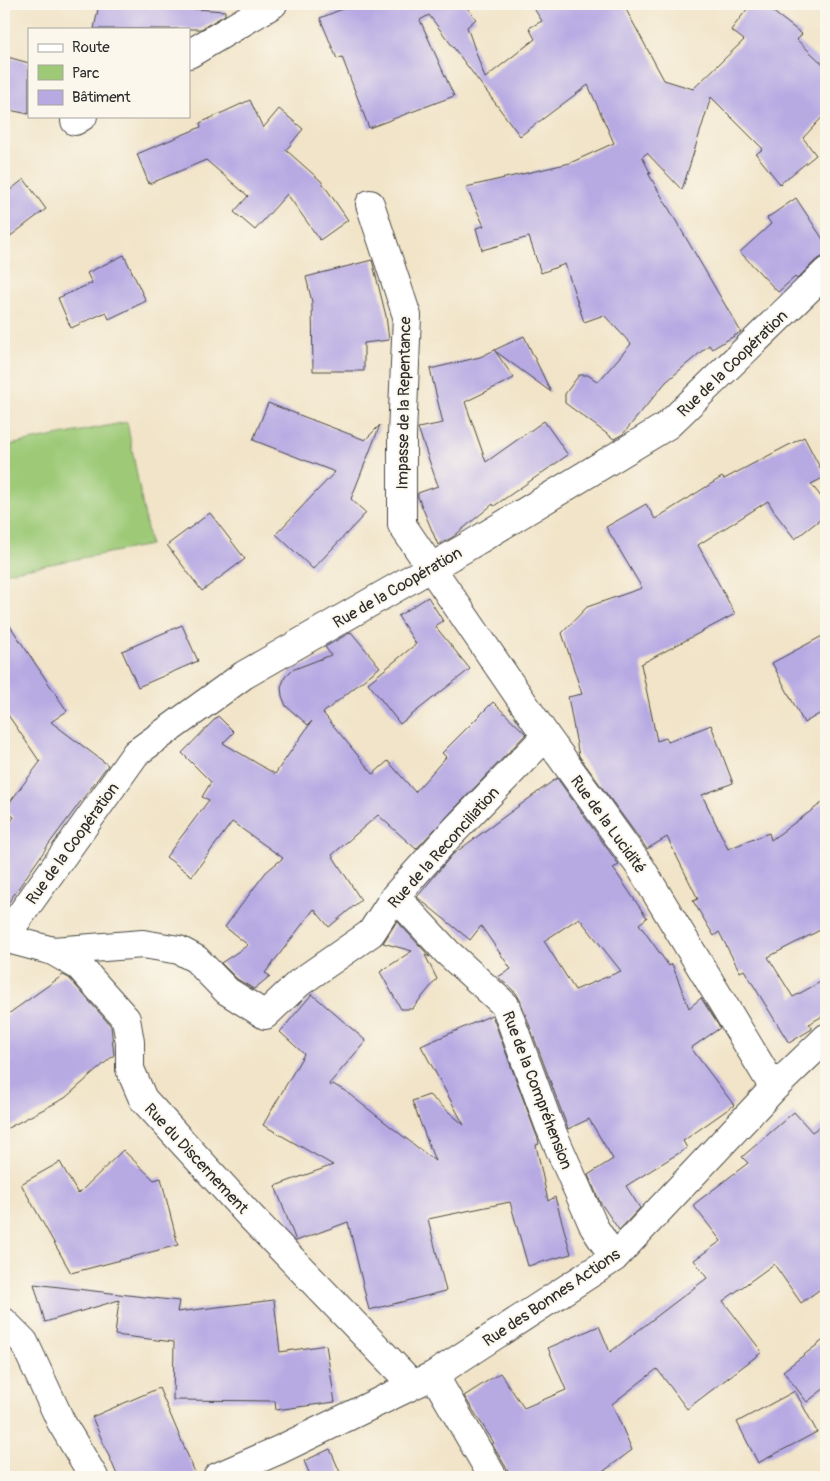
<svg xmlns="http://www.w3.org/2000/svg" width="830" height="1481" font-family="Pangolin,sans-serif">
  <rect width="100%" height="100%" fill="#fbf7ec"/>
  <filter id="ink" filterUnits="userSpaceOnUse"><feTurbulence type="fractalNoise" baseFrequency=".02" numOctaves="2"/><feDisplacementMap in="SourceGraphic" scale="10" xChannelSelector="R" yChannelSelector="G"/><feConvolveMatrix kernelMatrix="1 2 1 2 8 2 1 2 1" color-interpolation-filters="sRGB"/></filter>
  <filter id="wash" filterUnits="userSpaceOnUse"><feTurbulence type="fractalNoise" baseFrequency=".0096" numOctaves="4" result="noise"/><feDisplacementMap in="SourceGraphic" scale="20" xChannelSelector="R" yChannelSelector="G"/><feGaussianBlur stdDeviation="1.12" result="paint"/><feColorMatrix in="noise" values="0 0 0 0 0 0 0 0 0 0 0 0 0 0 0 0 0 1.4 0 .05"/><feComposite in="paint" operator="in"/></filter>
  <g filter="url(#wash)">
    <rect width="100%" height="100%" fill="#f1e4c8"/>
    <path fill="#9eca78" stroke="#647a52" d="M127,422L150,545L4,573V446Z"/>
    <g id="blocks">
      <path fill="#b7aae3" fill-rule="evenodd" d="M99,4H122L225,11V15L201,29H94Z
        M355,4H464L476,19L467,27L485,78L535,39L529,28L542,21L531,4H623L664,80L693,89L744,40L731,30L751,4H763L802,34L797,40L826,67V113L803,138L816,155L780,184L756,154L763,149L711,97L682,190L647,153L642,157L651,174L648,173L741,332L712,349L709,345L666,382L623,434L614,439L565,403V394L579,375H588L598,382L631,344L604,315L584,322L565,264L541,273L529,237L482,250L476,228L484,226L466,187L570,163L614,143L588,85L520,136L429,15L420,20L454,96L369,128L342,57L337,59L320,18Z
        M4,56L29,63V114L4,109Z
        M250,100L263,128L279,109L303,129L286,150L321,181L348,220L320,240L287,194L255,230L234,212L248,196L206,160L149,184L137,154L201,127L200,123Z
        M24,179L46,209L4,241V195Z
        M796,198L826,244V257H822L815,261L797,279L795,277L778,292L740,252L771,224L767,218Z
        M124,255L146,301L109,319L106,312L71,328L58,298L92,283L87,273Z
        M372,260L386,316L389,340L364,343V371H313L312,302L306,277Z
        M524,336L551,392L495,351L514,378L465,402L486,462L544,421L568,455L494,506L493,504L453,537L438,545L418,497V493L438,486L418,428L443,423L430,369L480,357Z
        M268,403L365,440L380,425L351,499L366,513L313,569L276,534L335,472L253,440Z
        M804,437L825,477L811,484L826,503V515L795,539L775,513L768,501L698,545L735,614L641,664L657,741L666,738L668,742L711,725L733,783L702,795L728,849L769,833L771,840L826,800V927L768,957L793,997L826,979V1014L809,1024L812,1029L789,1043L744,970L740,972L719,932L714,936L693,901L698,899L667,837L647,849L579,756L568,697L582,694L562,633L587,607L642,588L606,527L646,504L655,519L722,477L724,479Z
        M210,513L245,559L202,591L167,545Z
        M428,597L443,621L435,626L470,669L400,724L368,683L416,644L398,616Z
        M4,617L67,711L51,722L108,765L49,844L4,909V831L14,817L4,810L40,762L4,709Z
        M182,625L198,661L138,687L122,651Z
        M351,632L380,667L323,713L373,774L388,761L415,792L446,757L442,753L493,702L526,734L416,849L378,815L332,855L361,900L329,927L314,909L265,973L270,976L254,989L237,979L221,963L248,945L225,927L266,872L283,858L232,822L192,876L166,857L209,800L202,797L211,782L182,753L218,716L234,732L223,743L275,774L312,721L308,725L286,706L282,696L281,687L285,677L292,670L331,655L325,647Z
        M826,634V710L804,723L772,663Z
        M557,778L619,865L613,868L647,918L639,924L669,966L672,964L689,1008L701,998L720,1028L691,1048L734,1105L683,1141L687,1148L626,1186L640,1208L619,1230L600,1202L588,1175L613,1159L589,1119L568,1129L520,1000L516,993L498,977L511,969L481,926L470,940L417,897L452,855ZM579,918L621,971L575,990L544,941Z
        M397,921L430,957L425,955L437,979L412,1009H401L380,972L412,951L383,943Z
        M63,975L69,978L111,1026L114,1055L65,1098L4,1130V1017Z
        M312,994L366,1041L329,1084L330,1086L333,1084L345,1091L435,1161L412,1101L429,1095L464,1125L421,1046L492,1015L538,1139L539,1144L536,1145L548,1201L555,1197L571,1254L528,1266L510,1202L428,1219L446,1291L369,1310L348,1222L296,1241L275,1186L333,1165L263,1125L304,1054L280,1032Z
        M794,1112L812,1132L826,1122V1285L801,1303L774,1264L723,1301L762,1352L687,1409L657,1369L612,1404L632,1450L596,1477H509L507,1469L492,1444L494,1443L464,1396L500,1373L524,1408L566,1390L548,1348L599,1326L610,1352L707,1278L694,1260L721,1241L693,1205L748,1163L742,1157Z
        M123,1150L154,1180L161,1178L178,1245L71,1273L21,1184L60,1162L78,1194Z
        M34,1284L179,1301L177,1312L274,1300L280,1352L326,1345L335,1402L276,1410L275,1401L173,1400L174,1342L115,1335L119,1300L45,1322Z
        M826,1338V1387L807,1402L783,1371Z
        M159,1388L197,1477H118L92,1417Z
        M795,1391L817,1432L758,1463L737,1422Z
        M330,1449L342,1477H311L304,1461Z"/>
    </g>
  </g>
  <g filter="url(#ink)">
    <use href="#blocks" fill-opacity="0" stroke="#494743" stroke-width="1"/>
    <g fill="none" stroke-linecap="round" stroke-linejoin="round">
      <g stroke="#494743" stroke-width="30">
        <path id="minor" d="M189,54L273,4
          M75,121L83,116
          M370,204L407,316L402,435V525L546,736L641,868L774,1088
          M395,896L447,952L505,1005L549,1125L594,1227L614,1258
          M4,938L136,753L244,675L465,548L668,425L826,272
          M4,938L53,951L79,966L126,1019L130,1042V1069L143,1099L252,1218L413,1385
          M53,951L143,944L179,950L196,959L227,991L265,1015L299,983L371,933L395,896L448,837L546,736
          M4,1322L24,1342L61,1422L94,1477
          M434,1375L493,1477
          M217,1477L279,1450L434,1375L614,1258L774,1088L826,1038"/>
      </g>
      <use href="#minor" stroke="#fff" stroke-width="28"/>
    </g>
  </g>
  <g text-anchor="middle" stroke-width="4" stroke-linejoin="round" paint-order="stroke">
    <g font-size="16" fill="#2b2b2b" stroke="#fbf7ec">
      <text transform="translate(732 363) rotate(-44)" y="6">Rue de la Coopération</text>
      <text transform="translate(403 403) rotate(-89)" y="6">Impasse de la Repentance</text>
      <text transform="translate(397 587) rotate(-30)" y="6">Rue de la Coopération</text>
      <text transform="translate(609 824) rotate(54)" y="6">Rue de la Lucidité</text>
      <text transform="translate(72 843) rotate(-54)" y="6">Rue de la Coopération</text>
      <text transform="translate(443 847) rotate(-48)" y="6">Rue de la Reconciliation</text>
      <text transform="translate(538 1090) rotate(69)" y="6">Rue de la Compréhension</text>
      <text transform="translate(197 1158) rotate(47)" y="6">Rue du Discernement</text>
      <text transform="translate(551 1297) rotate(-34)" y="6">Rue des Bonnes Actions</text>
    </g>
  </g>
  <rect width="830" height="1481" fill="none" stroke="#fbf7ec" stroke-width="20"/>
  <rect x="28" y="28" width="162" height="90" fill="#fbf7ec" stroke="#a8a59f"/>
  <rect x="38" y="44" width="25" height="8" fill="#ffffff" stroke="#a8a59f"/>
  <text x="72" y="52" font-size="15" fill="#2b2b2b">Route</text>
  <rect x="38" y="65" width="25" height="15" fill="#9eca78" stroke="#a8a59f"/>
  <text x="72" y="78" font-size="15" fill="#2b2b2b">Parc</text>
  <rect x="38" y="90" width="25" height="15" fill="#b7aae3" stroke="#a8a59f"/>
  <text x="72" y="102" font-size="15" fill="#2b2b2b">Bâtiment</text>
</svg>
